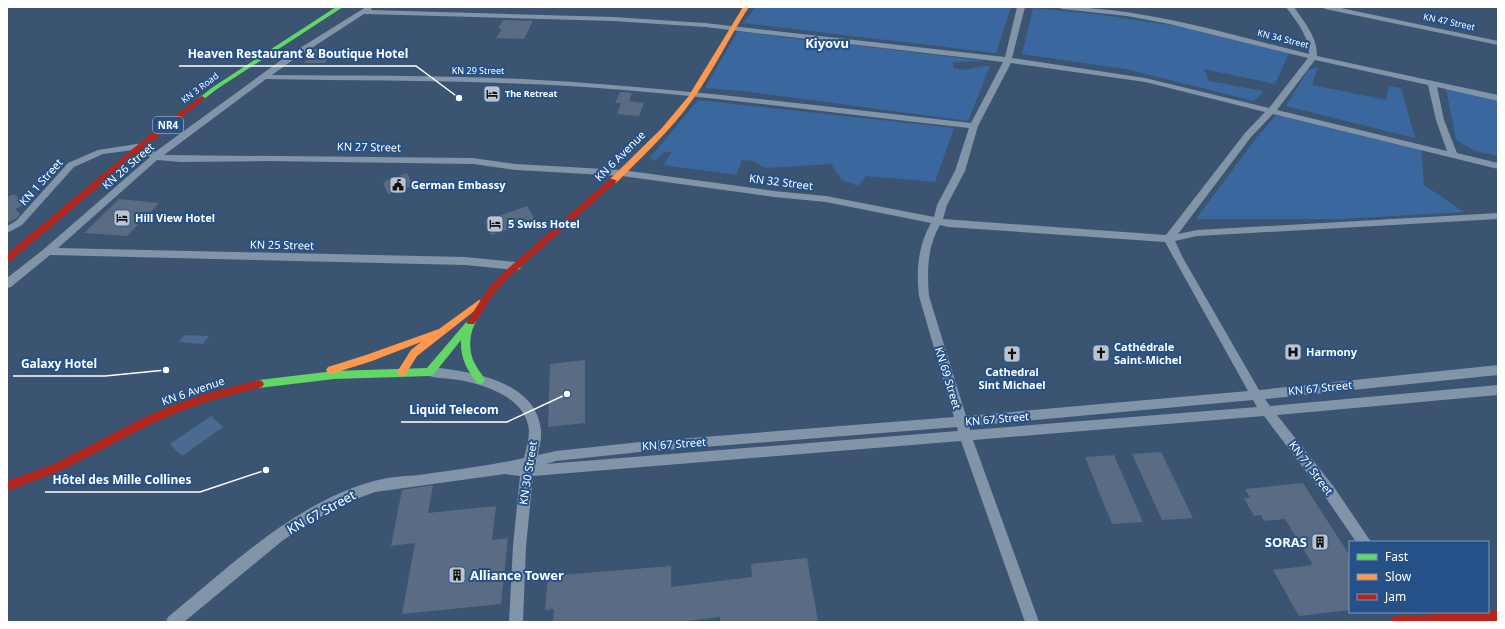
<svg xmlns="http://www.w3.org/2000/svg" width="1505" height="629" font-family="'Noto Sans',sans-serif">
  <rect width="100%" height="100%" fill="#3b5472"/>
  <path fill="#3a689e" d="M756,7H1011L996,53L743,23Z
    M1033,8L1102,15L1176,26L1289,53L1275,84L1204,69L1209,81L1264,91L1254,101L1126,69L1022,54Z
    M738,31L818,42V48L832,49L837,43L986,61L953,62V68C969,73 975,65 990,66L968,121L744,91L705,88Z
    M1318,67L1312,85L1386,100L1389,86L1401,88L1415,138L1286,106L1308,70Z
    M1446,88L1498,99V156L1476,151L1456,140Z
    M698,100L954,128L935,182L866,176L858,186L842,180L831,164L766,168L752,161L742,160L736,175L663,165L672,152H664L655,161L650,158Z
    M1276,115L1421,150L1424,185L1464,212L1341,219H1196L1257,137Z"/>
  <path fill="#4b6a91" d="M184,335L209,336L203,344L179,342Z
    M211,416L223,427L182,456L170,444Z"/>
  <path fill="#596c84" d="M503,20L533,21L524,39L496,38L502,29L498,28Z
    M315,49H335L325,63H304Z
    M620,92L632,93L629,101L644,103L639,116L617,114L621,103H615Z
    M407,173L413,186L388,194L383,183L386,182L385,181Z
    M14,194L25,204L15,209L20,214L17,218L7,223V197Z
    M119,199L159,203L127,236L84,233Z
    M527,206L534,218L532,219L533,221L491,235L485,221Z
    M585,360V423L548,427L550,364Z
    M1161,452L1193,518L1162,520L1132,454Z
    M1114,455L1143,522L1112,524L1085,457Z
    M1303,483L1350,556V610L1299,616L1273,570L1313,565L1285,519L1264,521L1261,515L1254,516L1244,498H1250L1245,489Z
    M433,485L428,513L496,506L492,540L508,538L501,604L402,614L415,543L391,546L402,490Z
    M807,558L818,622H720V617L679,622H553L554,609L545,610L548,576L671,566V587L752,577L751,564Z"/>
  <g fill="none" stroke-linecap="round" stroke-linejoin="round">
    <path fill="#8294a7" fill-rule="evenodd" d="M366,7H372L371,10L613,17L705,23L1005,57L1017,7H1025L1012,58L1145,78L1269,108L1308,58L1169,24L1127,16L1062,9L1058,7C1144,7 1227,34 1309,54C1309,36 1296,21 1286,7H1294C1304,22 1317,36 1317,56L1498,95V101L1437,87L1444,120L1457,153L1498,163V169L1273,114L1251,137L1178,234L1197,230L1498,213V219L1197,236L1175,241L1183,258L1259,390L1498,365V375L1265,399L1270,406L1498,385V395L1277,415L1334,487L1371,542H1356L1324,495L1264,416L973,440L1039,622H1025L961,441L533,476L526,546L523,622H509L513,546L520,476L505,474L375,492L345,503L304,526L282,541L184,622H166L168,617C231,566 294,503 374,481C388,477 405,476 419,475C454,470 490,466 524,458C526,449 529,440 529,431C527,398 486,385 459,380C448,378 436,379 426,375L424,372L426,369L430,367C468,371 537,380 541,431C542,439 539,447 538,455L556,451L640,442L954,417L919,296C916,270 918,246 931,223L826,202L774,197L622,176L516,170L473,164L267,161L180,162L157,160L58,248L465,257L516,262L520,263L521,266L520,269L516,270L465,265L50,255L11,287L7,288V278L44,249L150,157L141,149L103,154L74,167L22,225L7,233V226L16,221L68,163L98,150L143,143L146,144L155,152L284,58ZM364,14L613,21L705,27L1003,62L971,123C843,109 714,92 586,83C482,75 377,76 272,75L290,62ZM1315,60L1428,85L1436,120L1447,151L1277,110ZM1011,63L1145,82L1265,112L1245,133L1166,235L943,219L947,205L965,171L978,126ZM266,79C372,81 479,80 585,87C713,96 841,114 969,128L955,171L937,205L934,217L826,196L774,191L622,170L516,164L473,158L164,155ZM940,225L948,227L1165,242L1248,391L966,416L929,296C927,272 927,247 940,225ZM1253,400L1257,407L970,430L969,426ZM957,427L958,431L546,464L556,461L640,452Z
      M1321,7H1336L1498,41V45L1325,9Z"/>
    <path fill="#63d668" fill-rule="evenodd" d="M336,7H343L217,89L204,99H200L199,98L213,87Z
      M471,319L474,320L476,322C469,333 468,352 475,364C478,370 482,374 485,380L483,383L480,384L477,383C467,370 460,357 461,340L433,375L430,376L334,379L259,388L256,387L254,384L256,381L259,380L334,371L427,368L468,320Z"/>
    <path fill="#ff974d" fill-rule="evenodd" d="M743,7H749C729,37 714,70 693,99C671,130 643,156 616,183H610V179L661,129L688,97Z
      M479,300L482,301L483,303L482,305L417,356L405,375H399L397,372L411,350L421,342L372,361L331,374L328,373L326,370L328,367L366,355L439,329Z"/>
    <path fill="#b3261e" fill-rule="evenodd" d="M202,96L205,98L204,99L165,131L10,261L7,262V254L159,127Z
      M610,179H613L617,181L509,277L494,293L474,324H468L466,322L468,320L488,289L503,273Z
      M259,380L262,381L264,384L262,387L209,401L181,411L151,424L62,470L7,491V481L54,464L143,418L173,405L208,393Z
      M1498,610V622H1390L1392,618L1396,616L1488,612V611Z"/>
  </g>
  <defs>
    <g id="hotel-square" transform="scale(0.9)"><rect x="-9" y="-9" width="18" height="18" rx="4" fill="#bac3ce" stroke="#255188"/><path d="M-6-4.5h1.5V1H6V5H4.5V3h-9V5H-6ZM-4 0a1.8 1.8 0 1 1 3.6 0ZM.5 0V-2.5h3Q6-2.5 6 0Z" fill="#111"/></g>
    <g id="civic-square" transform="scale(0.9)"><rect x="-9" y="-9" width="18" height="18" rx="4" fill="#bac3ce" stroke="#255188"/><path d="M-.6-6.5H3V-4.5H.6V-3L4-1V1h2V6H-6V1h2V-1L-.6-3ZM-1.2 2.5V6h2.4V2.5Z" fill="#111"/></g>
    <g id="hospital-square" transform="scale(0.9)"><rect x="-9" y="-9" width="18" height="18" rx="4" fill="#bac3ce" stroke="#255188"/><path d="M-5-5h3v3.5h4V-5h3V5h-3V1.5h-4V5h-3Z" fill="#111"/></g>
    <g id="church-square" transform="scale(0.9)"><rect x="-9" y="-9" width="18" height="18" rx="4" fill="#bac3ce" stroke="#255188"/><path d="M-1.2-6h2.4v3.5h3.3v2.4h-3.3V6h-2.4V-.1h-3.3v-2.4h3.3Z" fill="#111"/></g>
    <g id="building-square" transform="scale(0.9)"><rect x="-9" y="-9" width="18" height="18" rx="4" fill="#bac3ce" stroke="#255188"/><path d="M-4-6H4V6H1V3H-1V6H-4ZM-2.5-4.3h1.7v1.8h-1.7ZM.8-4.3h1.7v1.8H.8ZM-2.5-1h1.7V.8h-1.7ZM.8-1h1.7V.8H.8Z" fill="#111"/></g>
  </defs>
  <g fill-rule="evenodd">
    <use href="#hotel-square" x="492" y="94"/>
    <use href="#civic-square" x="398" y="185"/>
    <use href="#hotel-square" x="122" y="218"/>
    <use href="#hotel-square" x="495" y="224"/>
    <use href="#hospital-square" x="1293" y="352"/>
    <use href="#church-square" x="1101" y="353"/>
    <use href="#church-square" x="1012" y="354"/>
    <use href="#building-square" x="1320" y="542"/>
    <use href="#building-square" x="457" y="575"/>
  </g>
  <g text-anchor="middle" stroke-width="4" stroke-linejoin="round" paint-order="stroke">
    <g font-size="9" fill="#fff" stroke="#255188">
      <text transform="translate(1449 22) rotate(12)" y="3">KN 47 Street</text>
      <text transform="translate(1283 39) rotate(14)" y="3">KN 34 Street</text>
      <text x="478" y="74">KN 29 Street</text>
      <text transform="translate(200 88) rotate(-37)" y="3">KN 3 Road</text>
    </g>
    <g font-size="9" font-weight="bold" fill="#fff" stroke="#255188" text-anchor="start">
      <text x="505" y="97">The Retreat</text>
    </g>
    <rect fill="#255188" stroke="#becbdb" stroke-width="1" x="153" y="117" width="30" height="16" rx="3"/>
    <g font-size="10" font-weight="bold" fill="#fff">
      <text x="168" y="129">NR4</text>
    </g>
    <g font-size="11" fill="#fff" stroke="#255188">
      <text transform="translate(369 147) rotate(1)" y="4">KN 27 Street</text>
      <text transform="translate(620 156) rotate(-45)" y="4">KN 6 Avenue</text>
      <text transform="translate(128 166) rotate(-41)" y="4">KN 26 Street</text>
      <text transform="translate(41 182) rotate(-48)" y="4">KN 1 Street</text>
      <text transform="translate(781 182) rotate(7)" y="4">KN 32 Street</text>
      <text transform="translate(282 245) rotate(1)" y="4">KN 25 Street</text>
      <text transform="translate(948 378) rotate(73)" y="4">KN 69 Street</text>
      <text transform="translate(1320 388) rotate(-6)" y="4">KN 67 Street</text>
      <text transform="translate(193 391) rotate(-19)" y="4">KN 6 Avenue</text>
      <text transform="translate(997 419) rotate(-5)" y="4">KN 67 Street</text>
      <text transform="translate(674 444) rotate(-4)" y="4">KN 67 Street</text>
      <text transform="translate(1311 468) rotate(53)" y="4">KN 71 Street</text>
      <text transform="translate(528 473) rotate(-81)" y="4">KN 30 Street</text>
    </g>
    <g font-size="11" font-weight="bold" fill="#fff" stroke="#255188" text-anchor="start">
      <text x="411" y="189">German Embassy</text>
      <text x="135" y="222">Hill View Hotel</text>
      <text x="508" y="228">5 Swiss Hotel</text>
      <text x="1114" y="351">Cathédrale<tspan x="1114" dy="13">Saint-Michel</tspan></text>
      <text x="1306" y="356">Harmony</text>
      <text x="1012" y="376" text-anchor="middle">Cathedral<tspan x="1012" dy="13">Sint Michael</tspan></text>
    </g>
    <g font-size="13" font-weight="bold" fill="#fff" stroke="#255188">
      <text x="827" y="48">Kiyovu</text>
    </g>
    <g font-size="13" fill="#fff" stroke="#255188">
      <text transform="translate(321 512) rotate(-29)" y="5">KN 67 Street</text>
    </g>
    <g font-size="13" font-weight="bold" fill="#fff" stroke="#255188" text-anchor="end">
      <text x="1307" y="547">SORAS</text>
      <text x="470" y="580" text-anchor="start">Alliance Tower</text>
    </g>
  </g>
  <path fill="none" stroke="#fff" stroke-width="1.5" d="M459 98L416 66H179M166 370L105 376H13M567 394L507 422H401M266 470L200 492H45"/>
  <g fill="#fff" stroke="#255188" stroke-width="1.5">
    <circle cx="459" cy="98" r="4"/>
    <circle cx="166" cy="370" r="4"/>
    <circle cx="567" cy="394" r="4"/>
    <circle cx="266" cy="470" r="4"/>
  </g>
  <g font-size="12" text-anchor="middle" font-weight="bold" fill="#fff" stroke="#255188" stroke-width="4" stroke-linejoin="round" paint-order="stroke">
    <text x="298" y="58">Heaven Restaurant &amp; Boutique Hotel</text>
    <text x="59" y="368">Galaxy Hotel</text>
    <text x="454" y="414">Liquid Telecom</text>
    <text x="122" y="484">Hôtel des Mille Collines</text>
  </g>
  <rect width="1505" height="629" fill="none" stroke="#ffffff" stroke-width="16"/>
  <rect x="1349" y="541" width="140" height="72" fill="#255188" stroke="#7c97b8"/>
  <rect x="1357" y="554" width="20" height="6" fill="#63d668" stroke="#7c97b8"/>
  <text x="1385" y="561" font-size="12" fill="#ffffff">Fast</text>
  <rect x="1357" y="574" width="20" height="6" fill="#ff974d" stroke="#7c97b8"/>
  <text x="1385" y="581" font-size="12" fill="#ffffff">Slow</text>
  <rect x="1357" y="594" width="20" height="6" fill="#b3261e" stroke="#7c97b8"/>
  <text x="1385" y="601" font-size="12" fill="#ffffff">Jam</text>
</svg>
